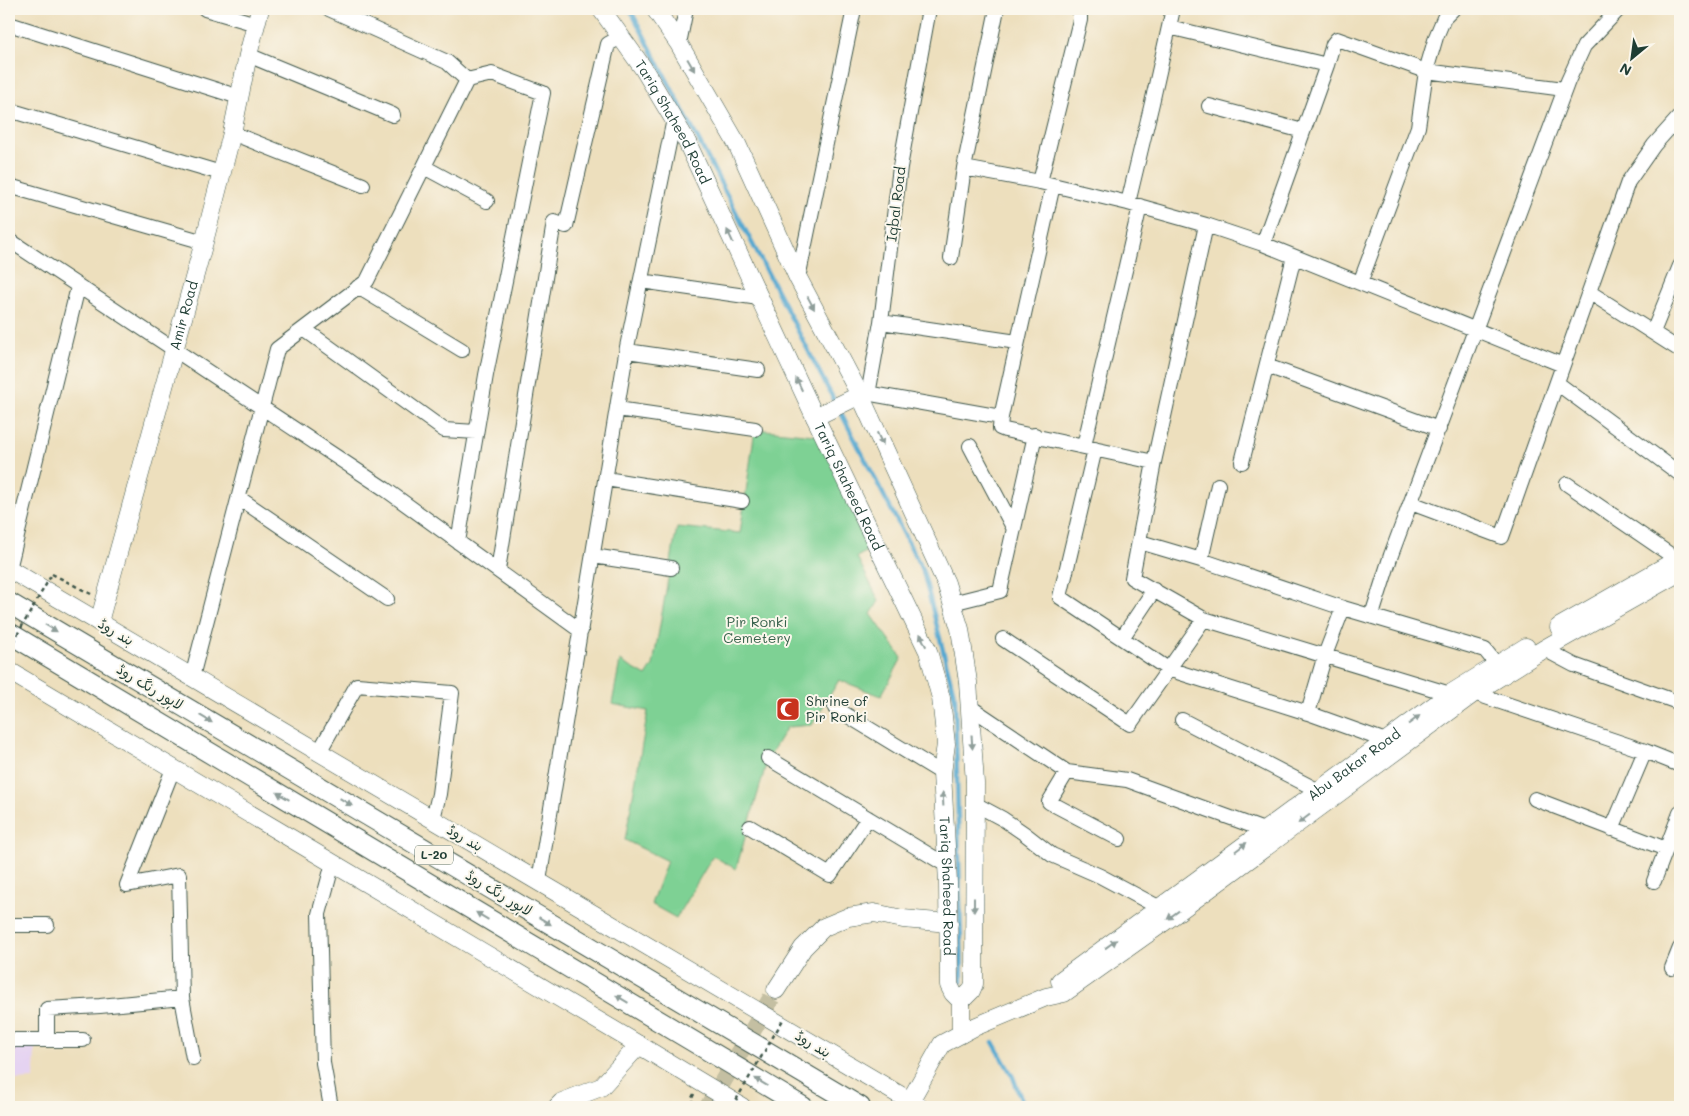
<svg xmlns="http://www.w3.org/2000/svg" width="1689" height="1116" font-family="Mali,'Playpen Sans Arabic',sans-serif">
  <rect width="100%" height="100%" fill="#fbf7ec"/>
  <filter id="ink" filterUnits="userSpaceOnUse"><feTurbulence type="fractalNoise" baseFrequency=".02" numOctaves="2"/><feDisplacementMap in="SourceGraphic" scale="10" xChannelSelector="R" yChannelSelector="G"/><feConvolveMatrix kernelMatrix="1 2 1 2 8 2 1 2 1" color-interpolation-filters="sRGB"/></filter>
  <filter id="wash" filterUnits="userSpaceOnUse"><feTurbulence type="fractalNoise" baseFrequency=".0096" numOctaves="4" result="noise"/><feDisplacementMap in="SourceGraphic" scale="20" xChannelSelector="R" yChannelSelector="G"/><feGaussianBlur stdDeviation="1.12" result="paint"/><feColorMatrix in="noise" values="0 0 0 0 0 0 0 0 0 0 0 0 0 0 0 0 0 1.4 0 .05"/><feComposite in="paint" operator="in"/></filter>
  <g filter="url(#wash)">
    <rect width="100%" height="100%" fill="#eddfbd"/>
    <path fill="#e5d3f1" d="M15,1043L35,1044L34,1079L14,1080Z"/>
    <path fill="#7ed194" stroke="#4e8764" d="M755,429L824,436L877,545L857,557L879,601L871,614L902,658L881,696L839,680L812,725L787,727L768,758L736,869L713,856L676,918L651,904L667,861L625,840L648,711L612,704L620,661L646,676L653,665L677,527L740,533Z"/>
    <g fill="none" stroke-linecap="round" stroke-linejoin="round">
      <path stroke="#54a8d0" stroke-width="4.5" d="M630,9L835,402
        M839,409L923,571L955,698L962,982
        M993,1042L1013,1077L1024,1107"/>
    </g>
  </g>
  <g filter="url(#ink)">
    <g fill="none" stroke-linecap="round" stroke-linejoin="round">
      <path stroke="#c4bfa2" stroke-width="18" stroke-dasharray="18 9" stroke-linecap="butt" d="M708,1107L776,990"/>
      <g stroke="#3e5549" stroke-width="16">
        <path id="minor" d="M205,9L256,24
          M329,9L447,62L467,80
          M9,24L239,97
          M1169,27L1327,65
          M679,44L686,9
          M248,55L393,115
          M1209,106L1303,131
          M9,110L221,173
          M232,133L363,185
          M424,167L487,201
          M964,168L1040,182L1128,203L1206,225L1263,244L1563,365
          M1040,182L1080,20V9
          M1053,185L1001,417L1000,428L1005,430L1154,462
          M9,186L204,242
          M1128,203L1152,103L1173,9
          M1206,225L1154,462L1132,578L1204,619L1450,694
          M9,240L385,489L581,631
          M1263,244L1327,65L1333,44L1337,39L1426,71L1564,89
          M951,258L964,168L997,9
          M798,278L854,9
          M641,281L759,298
          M1360,283L1418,127L1426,71L1436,37L1444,18L1453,9
          M358,287L462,350
          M1589,292L1680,350
          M881,322L1017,342
          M304,329L444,430L476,432
          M1653,332L1680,266
          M627,351L758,370
          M1267,366L1439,429
          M1557,383L1680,474
          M866,393L1001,417
          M860,395L866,393L869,389L881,322L900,167L929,9
          M617,409L755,429
          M970,446L1014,529
          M1084,446L1140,206
          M1095,449L1060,597L1168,669L1308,713L1386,741
          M1242,462L1294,257
          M606,479L742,501
          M1567,484L1678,560
          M239,498L387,599
          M1411,503L1502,537L1628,182L1654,145L1680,116
          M1140,542L1201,560L1343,608L1485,650L1502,671
          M593,556L671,568
          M1201,560L1218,485
          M9,569L78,287
          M498,570L554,222L566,226L608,44L621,37
          M952,603L1000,591L1035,435
          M1372,615L1391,555L1568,81L1584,46L1619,9
          M1122,638L1154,590
          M1003,639L1130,724L1204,619
          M1544,649L1574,665L1680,703
          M192,677L277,349L367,281L467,80L492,74L543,93L486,375L458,542
          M1474,693L1645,751L1680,765
          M970,707L1067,772
          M835,708L942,773
          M1308,713L1325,655L1343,608
          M1182,720L1319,791
          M319,752L357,685L452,693L439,794L433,819
          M768,758L946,865
          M173,769L127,885L179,875L182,998L193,1058
          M1535,799L1666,849
          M975,804L1003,819L1025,834L1052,855L1100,876L1160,908
          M750,827L830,875L868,818
          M1612,829L1645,751
          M1119,839L1049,802L1067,772L1127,780L1264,830
          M539,881L627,347L674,119
          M1654,881L1680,813
          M9,925H47
          M1672,968L1680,948
          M9,1040H83
          M47,1040V1009L100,1006L182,998
          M331,1107L323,1063L319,914L333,863"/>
      </g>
      <g stroke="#3e5549" stroke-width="19">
        <g id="major">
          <path id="s1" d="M601,9L643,68L686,140L815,417L928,651L941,698L946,744L942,773L948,883L949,985L953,993L961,1001V1034"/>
          <path d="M655,9L679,44L737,144L798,278L860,395L946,583L960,629L968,682L975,783L974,984L971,991L961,1001"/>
          <path d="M815,417L860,395"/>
          <path d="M9,569L920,1107"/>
          <path id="s2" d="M99,622L204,242L232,133L248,55L260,9"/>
          <path d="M1559,627L1680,558"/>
          <path d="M9,671L639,1045L742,1107"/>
          <path id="s3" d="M1060,981L1450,694L1526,647"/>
          <path d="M776,990L803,948L824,927L848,917L874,913L903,919L949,923"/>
          <path d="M910,1101L942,1044L972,1028L1046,997L1064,993L1171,917L1474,693L1544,649L1680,572"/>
          <path d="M557,1107L562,1102L601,1087L639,1045"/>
        </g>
      </g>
      <g stroke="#3e5549" stroke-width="22">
        <path id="highway" d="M9,603L860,1107
          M9,633L803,1107"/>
      </g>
      <path stroke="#3e5549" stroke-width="2.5" stroke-dasharray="4 4" stroke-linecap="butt" d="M52,574L91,594
        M694,1094L691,1100L698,1107"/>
      <use href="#minor" stroke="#fff" stroke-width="14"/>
      <use href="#major" stroke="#fff" stroke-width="18"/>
      <use href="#highway" stroke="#fff" stroke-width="20"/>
      <path stroke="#3e5549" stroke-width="2.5" stroke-dasharray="4 4" stroke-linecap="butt" d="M9,649L52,574
        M732,1107L784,1018"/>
    </g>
    <defs><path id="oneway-solid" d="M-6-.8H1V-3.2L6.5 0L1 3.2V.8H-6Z" transform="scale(1.25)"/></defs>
    <g fill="#8f9e9a">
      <use href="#oneway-solid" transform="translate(691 65) rotate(60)"/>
      <use href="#oneway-solid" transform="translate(730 236) rotate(-115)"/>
      <use href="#oneway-solid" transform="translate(811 303) rotate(62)"/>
      <use href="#oneway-solid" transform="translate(799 384) rotate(-115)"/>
      <use href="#oneway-solid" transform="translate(880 439) rotate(65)"/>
      <use href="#oneway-solid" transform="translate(51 628) rotate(31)"/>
      <use href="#oneway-solid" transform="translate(923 640) rotate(-115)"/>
      <use href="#oneway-solid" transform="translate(206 719) rotate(31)"/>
      <use href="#oneway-solid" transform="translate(1414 720) rotate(-37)"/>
      <use href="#oneway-solid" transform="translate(972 742) rotate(86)"/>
      <use href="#oneway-solid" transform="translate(283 796) rotate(-149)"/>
      <use href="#oneway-solid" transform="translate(943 799) rotate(-93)"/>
      <use href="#oneway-solid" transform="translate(346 802) rotate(31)"/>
      <use href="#oneway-solid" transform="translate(1304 819) rotate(143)"/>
      <use href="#oneway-solid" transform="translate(1241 847) rotate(-37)"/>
      <use href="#oneway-solid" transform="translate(974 905) rotate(90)"/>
      <use href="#oneway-solid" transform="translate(1173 915) rotate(144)"/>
      <use href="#oneway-solid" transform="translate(482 916) rotate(-149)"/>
      <use href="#oneway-solid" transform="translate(545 921) rotate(31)"/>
      <use href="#oneway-solid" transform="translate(1111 944) rotate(-36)"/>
      <use href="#oneway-solid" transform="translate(622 999) rotate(-149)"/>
      <use href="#oneway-solid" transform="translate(761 1082) rotate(-149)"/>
    </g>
  </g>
  <defs>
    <g id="mosque-square" transform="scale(1.25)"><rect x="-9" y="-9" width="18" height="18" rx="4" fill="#c8321e" stroke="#fbf7ec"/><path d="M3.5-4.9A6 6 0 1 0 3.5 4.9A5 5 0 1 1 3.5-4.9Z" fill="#fff"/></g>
  </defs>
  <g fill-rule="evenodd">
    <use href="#mosque-square" x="788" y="709"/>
  </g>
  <g text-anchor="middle" stroke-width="4" stroke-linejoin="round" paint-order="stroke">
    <rect fill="#fbf7ec" stroke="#61756b" stroke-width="1" x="415" y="845.5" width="38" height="19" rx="4"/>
    <g font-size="12" font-weight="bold" fill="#1f3d34">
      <text x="434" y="859">L-20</text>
    </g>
    <g font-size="14" fill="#1f3d34" stroke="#fbf7ec">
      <text dy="5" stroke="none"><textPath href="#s1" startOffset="134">Tariq Shaheed Road</textPath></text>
      <text transform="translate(896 204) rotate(-83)" y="5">Iqbal Road</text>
      <text dy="5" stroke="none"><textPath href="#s2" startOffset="318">Amir Road</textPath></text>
      <text dy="5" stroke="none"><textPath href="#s1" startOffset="539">Tariq Shaheed Road</textPath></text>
      <text transform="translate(116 632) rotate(31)" y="5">بند روڈ</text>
      <text transform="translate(150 687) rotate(31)" y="5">لاہور رنگ روڈ</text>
      <text dy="5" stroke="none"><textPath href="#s3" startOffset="365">Abu Bakar Road</textPath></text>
      <text transform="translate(465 838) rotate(30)" y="5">بند روڈ</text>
      <text dy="5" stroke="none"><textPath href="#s1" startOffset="959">Tariq Shaheed Road</textPath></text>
      <text transform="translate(499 893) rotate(31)" y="5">لاہور رنگ روڈ</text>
      <text transform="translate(813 1044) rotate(31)" y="5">بند روڈ</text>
    </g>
    <g font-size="14" fill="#37624c" stroke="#fbf7ec">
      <text x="757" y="627">Pir Ronki<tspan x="757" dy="16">Cemetery</tspan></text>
    </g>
    <g font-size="14" fill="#1f3d34" stroke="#fbf7ec" text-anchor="start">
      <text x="806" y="706">Shrine of<tspan x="806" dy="16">Pir Ronki</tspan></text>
    </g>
  </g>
  <rect width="1689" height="1116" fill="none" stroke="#fbf7ec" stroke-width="30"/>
  <g transform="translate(1632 58) rotate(209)" stroke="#fbf7ec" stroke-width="4" paint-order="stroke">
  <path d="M0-4L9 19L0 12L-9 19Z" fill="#1f3d34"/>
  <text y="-8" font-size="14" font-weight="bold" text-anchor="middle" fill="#1f3d34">N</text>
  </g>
</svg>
